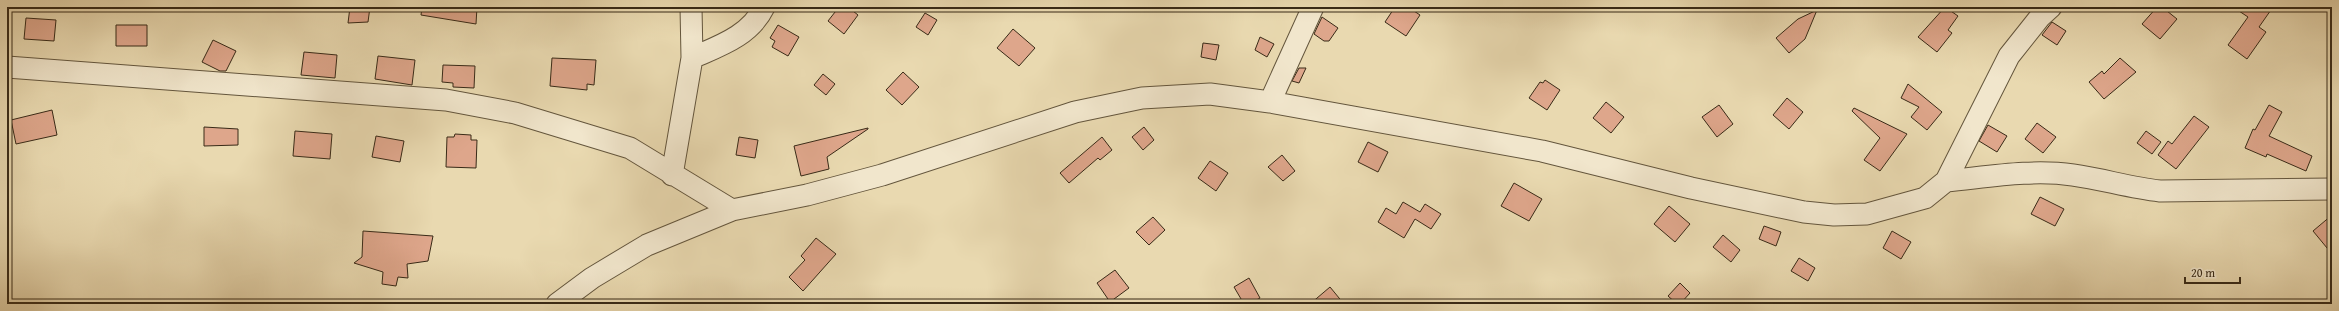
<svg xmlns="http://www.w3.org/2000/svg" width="2339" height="311" font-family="'Gentium Book Plus',serif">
  <rect width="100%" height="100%" fill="#e9d9b0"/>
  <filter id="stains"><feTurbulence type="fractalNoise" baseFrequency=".005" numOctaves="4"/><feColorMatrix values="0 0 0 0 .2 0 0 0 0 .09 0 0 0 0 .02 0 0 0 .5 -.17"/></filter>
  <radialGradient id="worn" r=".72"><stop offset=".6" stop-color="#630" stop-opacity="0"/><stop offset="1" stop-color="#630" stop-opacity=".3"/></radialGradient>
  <path fill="#dea68b" stroke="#382a17" d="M350,7H370L368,22L348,23Z
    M422,7H477L476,24L421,15Z
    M839,7H848L858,15L844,34L828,21Z
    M1395,7H1408L1420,15L1406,36L1385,22Z
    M1945,7L1958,16L1948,30L1952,33L1937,52L1918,37Z
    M2157,7H2162L2177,19L2160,39L2142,24Z
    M2233,7H2273L2259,27L2266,32L2247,59L2228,45L2248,17Z
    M1817,10L1805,39L1789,53L1776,38L1798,19Z
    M925,13L937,20L928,35L916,27Z
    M1322,17L1338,28L1329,41H1324L1314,34Z
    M26,18L56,20L54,41L24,39Z
    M2052,22L2066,31L2057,45L2042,35Z
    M116,25H147V46H116Z
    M778,25L799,37L788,56L772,47L775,41L770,38Z
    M1013,29L1035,48L1019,66L997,48Z
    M1260,37L1274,44L1267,57L1255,50Z
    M213,40L236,51L226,71H220L202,62Z
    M1203,43L1219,45L1216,60L1201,57Z
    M304,52L337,55L335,78L301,75Z
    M378,56L415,60L412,85L375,79Z
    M552,58L596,60L594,85L587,84V90L550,86Z
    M2120,58L2136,72L2104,99L2089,82L2102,71L2104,74Z
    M443,65L475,66L474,88L453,87V83L442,82Z
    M1299,68H1306L1299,83L1292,81Z
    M903,72L919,87L902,105L886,90Z
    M823,74L835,84L826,95L814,85Z
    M1545,80L1560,90L1547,110L1529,98L1540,82L1543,83Z
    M1908,84L1942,112L1927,130L1911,117L1919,107L1901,98Z
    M1787,98L1803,112L1789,129L1773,115Z
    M1606,102L1624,117L1611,133L1593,118Z
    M1719,105L1733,124L1717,137L1702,117Z
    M2269,105L2282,112L2269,136L2312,156L2306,171L2267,154L2266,157L2245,148L2253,129L2255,130Z
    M1854,108L1907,134L1880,171L1864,160L1880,138L1852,111Z
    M52,110L57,135L16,144L11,120Z
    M2194,116L2209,127L2176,169L2158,155L2168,141L2172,144Z
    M2037,123L2056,137L2043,153L2025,139Z
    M1988,125L2007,136L1997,152L1979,141Z
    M204,127L238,129V145L204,146Z
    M1144,127L1154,140L1143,150L1132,137Z
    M868,128V129L827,157L829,169L801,176L794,146Z
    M295,131L332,134L330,159L293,156Z
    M2146,131L2161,142L2152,154L2137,143Z
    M455,134L471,135V140H477L476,168L446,167L447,137H454Z
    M376,136L404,141L400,162L372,157Z
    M739,137L758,140L755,158L736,155Z
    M1102,137L1112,150L1100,160L1098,158L1069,183L1060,173Z
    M1368,142L1388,152L1378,172L1358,162Z
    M1282,155L1295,171L1283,181L1268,167Z
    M1210,161L1228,173L1216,191L1198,178Z
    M1514,183L1542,199L1529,221L1501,206Z
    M2040,197L2064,209L2055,226L2031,214Z
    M1403,202L1420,212L1425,204L1441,214L1431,229L1415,219L1404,238L1378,222L1386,208L1396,214Z
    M1669,206L1690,224L1675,242L1654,224Z
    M2332,215V254L2313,231Z
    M1153,217L1165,230L1149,245L1136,232Z
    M1764,226L1781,232L1776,246L1759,239Z
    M363,231L433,236L428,261L407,264L408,278L398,277L396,286L382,284L383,272L354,263L362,257Z
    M1892,231L1911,242L1901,259L1883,248Z
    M1723,235L1740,250L1731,262L1713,247Z
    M816,238L836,254L803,291L789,277L805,260L801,256Z
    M1799,258L1815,268L1808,281L1791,271Z
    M1115,270L1129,288L1110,302L1097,283Z
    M1249,278L1260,298L1249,304H1244L1234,287Z
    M1680,283L1690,293L1680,304H1677L1668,296Z
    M1330,287L1344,304H1310Z"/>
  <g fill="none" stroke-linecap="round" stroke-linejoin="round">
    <g stroke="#64563d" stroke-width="23">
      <path id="street" d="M692,58C719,46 750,36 764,7
        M7,67L446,100L515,113L630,148L732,210
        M1270,102L1313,7
        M672,175L692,58L691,7
        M1946,181C1988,177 2031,169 2073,175C2103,179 2130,188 2160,191L2332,189
        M557,304L592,278L647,245L732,210L807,195L882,175L1075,112L1142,98L1210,94L1270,102L1542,151L1691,188L1804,212L1834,215L1867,214L1925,198L1946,181L2009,56L2040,17L2051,7"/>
    </g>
    <use href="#street" stroke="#f1e6cc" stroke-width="21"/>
  </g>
  <rect width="2339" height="311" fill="none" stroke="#e9d9b0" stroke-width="24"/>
  <rect x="8" y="8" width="2323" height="295" fill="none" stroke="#382a17" stroke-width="2"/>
  <rect x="12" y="12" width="2315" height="287" fill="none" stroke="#382a17"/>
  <path d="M2185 277v6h55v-6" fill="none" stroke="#382a17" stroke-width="2"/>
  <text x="2191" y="277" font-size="12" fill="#382a17" stroke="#f1e6cc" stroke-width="3" paint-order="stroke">20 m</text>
  <rect width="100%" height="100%" filter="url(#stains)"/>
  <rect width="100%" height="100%" fill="url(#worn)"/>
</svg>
